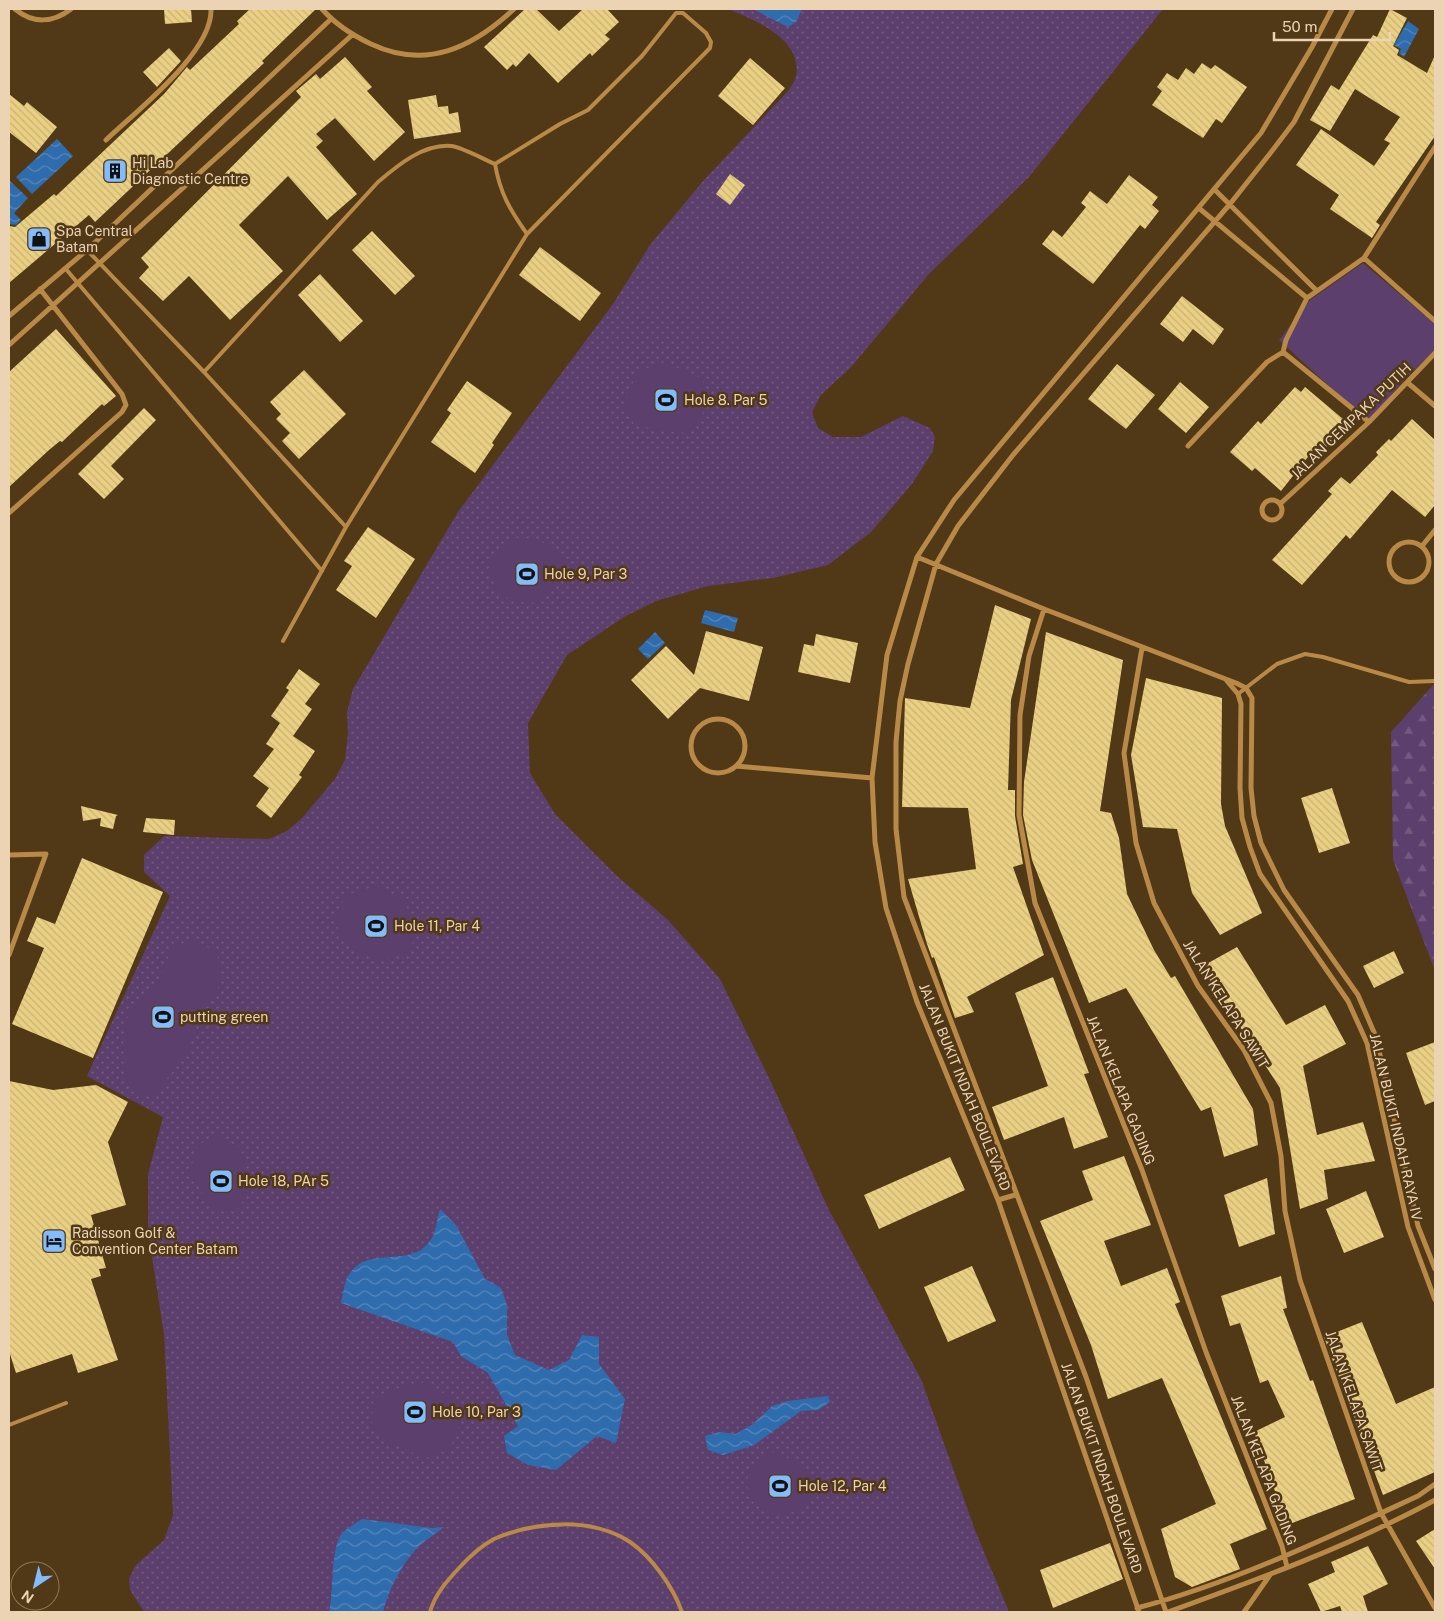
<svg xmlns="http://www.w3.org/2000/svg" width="1444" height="1621" font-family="'Public Sans',sans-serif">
  <defs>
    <pattern id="grass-dots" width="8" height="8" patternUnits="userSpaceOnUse" patternTransform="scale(1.25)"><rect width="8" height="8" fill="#5d3f6e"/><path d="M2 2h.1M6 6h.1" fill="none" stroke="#745a80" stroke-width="1.8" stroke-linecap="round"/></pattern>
    <pattern id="forest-firs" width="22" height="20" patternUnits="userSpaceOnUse" patternTransform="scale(1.25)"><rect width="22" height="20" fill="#5d3f6e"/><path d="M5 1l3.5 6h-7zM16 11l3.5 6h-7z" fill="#745a80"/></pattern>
    <pattern id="water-waves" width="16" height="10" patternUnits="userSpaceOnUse" patternTransform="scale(1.25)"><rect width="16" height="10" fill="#2e6cae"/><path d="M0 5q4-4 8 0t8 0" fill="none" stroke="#5787ba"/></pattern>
    <pattern id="building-back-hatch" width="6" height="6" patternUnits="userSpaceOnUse" patternTransform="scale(1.25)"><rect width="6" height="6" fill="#e9d083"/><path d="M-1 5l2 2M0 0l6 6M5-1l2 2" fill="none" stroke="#c9b374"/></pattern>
  </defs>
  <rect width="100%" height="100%" fill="#513816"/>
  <path fill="url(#grass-dots)" d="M728,9H1163L1029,177L928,275L852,366L821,395L812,412L818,428L833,437H861L903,416L930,428L935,437L933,451L912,484L871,532L828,565L773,578L708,586L656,601L624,617L567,655L528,723L530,773L555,814L617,876L668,920L720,979L771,1082L829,1210L921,1379L975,1530L1009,1612H144L130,1590L129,1579L135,1566L164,1540L173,1515L164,1334L148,1231V1174L163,1117L87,1076L170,896L144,872V855L164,836L269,839L287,831L302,818L335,779L345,760L348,733L347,712L353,689L458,512L613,304L650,245L704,180L789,90C791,86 795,81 796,76C803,39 754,20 728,9Z"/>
  <path fill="url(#forest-firs)" d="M1435,683V971L1393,860L1391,732Z"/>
  <path fill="#5d3f6e" d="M1363,263L1435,324V350L1405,379L1368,422L1279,340L1310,300Z
    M665,362L702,379C712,405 704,412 689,433L660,431L634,424L624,405L637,372Z
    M520,537C545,542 556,544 567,568L557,585L542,602C509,605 491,596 489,562L503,544Z
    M376,886L403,899L417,930L410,951L380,961L354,951L333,921L346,895Z
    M191,939L217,952L220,976L217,993L197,1019L189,1051L153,1096L130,1091L124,1069L123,1041L128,1015L147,997L160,977L171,950Z
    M215,1135L240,1148C249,1173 251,1183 240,1208L219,1211L204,1196L190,1172L197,1146Z
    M427,1382L453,1400L460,1423L450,1449L426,1458L388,1442L372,1426L373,1399L406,1385Z
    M768,1451C786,1455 798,1463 810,1477C815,1483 813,1492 809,1498C779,1541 714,1490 768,1451Z"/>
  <path fill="url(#water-waves)" d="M753,9H802L796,22L788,27Z
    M1408,21L1419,29L1404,57L1399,53L1401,49L1394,45Z
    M57,139L73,156L32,194L16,177Z
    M9,180L28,198L14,213L21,220L16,225L9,224Z
    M705,610L738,618L734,632L701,623Z
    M655,632L665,643L648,659L638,649Z
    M440,1209L456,1225L485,1279L501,1288L507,1305V1335L515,1355L549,1370L569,1360L582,1335L599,1337V1364L625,1399L616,1443L597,1436L556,1470L528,1465L507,1453L504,1436L518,1426L488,1373L461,1356L453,1342L341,1303C343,1295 344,1283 348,1276C367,1244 409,1269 429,1242C436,1234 437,1219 440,1209Z
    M828,1396L830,1402L818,1410L801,1411L754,1445L723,1455L708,1450L705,1436L720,1432L736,1434L753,1424L772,1406L788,1401Z
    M362,1519L432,1528L444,1527C435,1534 424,1541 416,1549C401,1566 388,1591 383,1612H329C334,1592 330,1549 342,1533C347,1528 356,1523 362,1519Z"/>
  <path fill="url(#building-back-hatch)" d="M164,9H191L192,22L165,24Z
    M250,9H316L262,61L264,63L95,222L89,215L9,283V226L15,227L54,194L56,196L164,94L187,67L190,70L239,24L237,21Z
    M525,9H536L559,31L583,9H607L619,22L605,35L610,39L592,56L590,53L558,83L529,53L516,67L513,64L507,70L484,47Z
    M1390,9L1407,18L1393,46L1399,50L1397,55L1427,73L1435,55V136L1376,222L1380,225L1372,238L1330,209L1339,195L1296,165L1321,129L1374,166L1390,143L1384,140L1400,117L1355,89L1330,131L1310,120L1331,85L1339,90L1373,35L1377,37Z
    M169,48L181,61L157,87L143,72Z
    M345,57L372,87L367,91L405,132L374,161L335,118L316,134L323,141L316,147L357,194L327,220L288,176L239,225L283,271L230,320L189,276L163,301L139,278L149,267L141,258L301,97L296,91L316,74L320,79Z
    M750,58L785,88L753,125L718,96Z
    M1202,63L1211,69L1215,65L1247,87L1222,123L1216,119L1203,138L1152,105L1162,91L1157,87L1167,73L1178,80L1186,68L1194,74Z
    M9,94L24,106L27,102L57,127L36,153L9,132Z
    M436,95L438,107L448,106L449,114L458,112L461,132L414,139L408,100Z
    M730,174L745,185L730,205L716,194Z
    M1129,175L1158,197L1152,205L1159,211L1145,229L1140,225L1093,284L1042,244L1053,230L1062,237L1086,207L1081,203L1090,191L1107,204Z
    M372,231L415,276L395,295L352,250Z
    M540,247L601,293L580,321L519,275Z
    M320,274L363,321L340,342L298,295Z
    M1182,296L1224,329L1213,345L1193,329L1183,342L1160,324Z
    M56,329L116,396L104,406L102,404L62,442L60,441L49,450L9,487V372Z
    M1117,364L1155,395L1126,429L1088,399Z
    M304,370L346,414L299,459L282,441L290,433L276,419L281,414L270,402Z
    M467,381L512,413L492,443L494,445L475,473L431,442L451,413L447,410Z
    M1180,382L1209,407L1186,433L1158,409Z
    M1295,387L1301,392L1305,387L1349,424L1325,448L1319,443L1281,491L1255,468L1252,471L1230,452L1258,421L1261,424Z
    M144,408L156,420L111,466L124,479L104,499L78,474Z
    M1412,419L1435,440V505L1425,517L1392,490L1350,539L1346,535L1302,585L1272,560L1332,494L1328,491L1341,477L1350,484L1378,455L1376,452L1389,439L1391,441Z
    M368,527L415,559L376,618L336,590L352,566L344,561Z
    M995,605L1031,619L1011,700L1008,790H1015V816L1023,864L1013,867L1044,955L967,997L974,1012L955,1018L934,957L932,958L927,944L908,879L976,869L968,808L902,807L905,698L970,708Z
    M706,631L763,647L749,701L700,688L668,719L631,680L666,646L694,675Z
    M1046,632L1123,660L1100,811L1111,813L1119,838L1127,894L1154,950L1171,978L1175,976L1253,1109L1258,1145L1224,1157L1211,1107L1201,1111L1126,988L1089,1003L1032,860L1023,815L1024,782Z
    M816,634L858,643L850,683L798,672L804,644L814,646Z
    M299,669L320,684L305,704L312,709L293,736L315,751L299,775L302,777L271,818L256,806L269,788L253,776L274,749L266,744L280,723L271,716L289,690L286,688Z
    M1146,678L1222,698L1221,804L1225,826L1262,913L1220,935L1192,893L1177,829L1143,827L1131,755Z
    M1332,788L1350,843L1319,853L1301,798Z
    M81,806L118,815L116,816L113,829L100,826L101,818L83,821Z
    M146,818L175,820L174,835L143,832Z
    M82,858L163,892L93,1058L12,1024L44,948L27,941L37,917L55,924Z
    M1237,947L1286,1025L1325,1005L1346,1044L1303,1066L1317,1135L1363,1122L1375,1161L1324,1170L1328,1199L1300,1209L1280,1088L1201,967Z
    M1394,951L1404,973L1374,988L1363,966Z
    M1053,977L1089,1073L1084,1074L1108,1137L1074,1149L1064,1117L1004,1140L992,1107L1048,1086L1015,993Z
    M1435,1042V1101L1425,1105L1406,1053Z
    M9,1081L53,1090L96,1085L128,1102L108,1142L126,1205L91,1215L106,1268L99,1269L101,1276L91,1279L118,1360L78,1373L72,1354L16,1373L9,1351Z
    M1124,1156L1151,1225L1104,1241L1121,1286L1167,1268L1180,1302L1175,1304L1267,1529L1230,1544L1240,1569L1192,1587L1175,1577L1161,1529L1216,1504L1162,1378L1108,1399L1091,1345L1040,1221L1093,1200L1082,1171Z
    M950,1157L965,1190L879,1229L864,1195Z
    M1267,1178L1275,1234L1239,1247L1224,1195Z
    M1366,1191L1384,1237L1344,1253L1326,1209Z
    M972,1266L996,1321L948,1342L924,1287Z
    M1281,1276L1287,1308L1283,1309L1310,1381L1313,1380L1355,1499L1287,1525L1254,1432L1285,1417L1268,1380L1260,1383L1240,1323L1230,1326L1221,1296Z
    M1362,1322L1396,1404L1435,1387V1472L1383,1495L1324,1337Z
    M1435,1529V1569L1416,1541Z
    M1110,1543L1123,1579L1053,1608L1040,1570Z
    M1368,1546L1388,1584L1363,1596L1368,1612H1342L1340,1606L1321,1612L1308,1584L1335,1572L1331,1562Z"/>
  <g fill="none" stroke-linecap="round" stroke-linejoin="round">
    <path stroke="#b98948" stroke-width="4" d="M495,164C500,193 510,210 527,234
      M87,250L204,372L346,527
      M65,268L322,571
      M204,372L378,182C398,165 423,144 451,146C462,147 483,159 495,164
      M283,641L346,527L527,234L710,48L711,42L706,33L683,13H676L642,56L588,110L560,124L495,164
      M1238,694L1277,664L1305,654L1323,657L1409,682L1435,681
      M9,1425L66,1403
      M430,1612C435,1594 447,1581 459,1568C469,1557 481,1546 494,1539C535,1521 592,1517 630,1542C652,1557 673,1587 682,1612"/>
    <path stroke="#b98948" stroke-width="5" d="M15,9C33,24 53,23 71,9
      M322,9C336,25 352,35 371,44C426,70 472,48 514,9
      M106,140C136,111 213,52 211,9
      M1215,190L1316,290
      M1200,209L1307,298
      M1364,258L1435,321
      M9,316L87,250L331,19
      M9,345L352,35
      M1283,352L1369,422
      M1408,383L1435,406
      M1188,446L1267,362L1283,352L1286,340L1307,298L1364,258L1435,147
      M1262 510a10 10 0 1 1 20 0a10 10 0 1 1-20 0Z
      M1280,504L1369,422L1435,353
      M9,513L122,412L126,405L122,394L40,289
      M1389 562a20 20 0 1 1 40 0a20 20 0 1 1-40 0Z
      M1422,546L1435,530
      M917,557L1044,609L1236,683L1246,688L1252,698L1251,788L1254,816L1261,843L1284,890L1358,995L1376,1037L1418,1226L1435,1269
      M1044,609L1029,656L1020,715L1019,815L1035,903L1142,1170L1206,1352L1282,1546L1287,1567
      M1142,648L1124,753L1136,843L1154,903L1198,986L1244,1050L1271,1103L1281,1156L1285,1211L1300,1280L1381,1513L1435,1608
      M1227,681L1238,694L1241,704L1240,788L1242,818L1250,847L1260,874L1348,1001L1367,1043L1408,1227L1435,1300
      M691 746a27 27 0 1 1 54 0a27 27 0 1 1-54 0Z
      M736,766L872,778
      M9,855L46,854L9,955
      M998,1200L1015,1195
      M1137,1608C1233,1583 1329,1537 1418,1496L1435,1484
      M1139,1612L998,1200L917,1002L886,908L875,842L872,778L887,655L917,557L954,500L1261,133L1312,47L1332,9
      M1166,1612L1086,1377L904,897L896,829V742L900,701L908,664L936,564L958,526L1013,455L1230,204L1272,151L1294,122L1353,9
      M1168,1612C1259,1579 1350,1546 1435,1500
      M1244,1612L1270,1575"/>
  </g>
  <defs>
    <g id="building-square" transform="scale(1.25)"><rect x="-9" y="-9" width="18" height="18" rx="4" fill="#84bcfb" stroke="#513816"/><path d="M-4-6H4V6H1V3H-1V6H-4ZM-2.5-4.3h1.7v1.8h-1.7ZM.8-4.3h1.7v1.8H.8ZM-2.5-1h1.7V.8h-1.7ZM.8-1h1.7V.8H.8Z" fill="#111"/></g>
    <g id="shop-square" transform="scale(1.25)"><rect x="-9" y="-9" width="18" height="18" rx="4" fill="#84bcfb" stroke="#513816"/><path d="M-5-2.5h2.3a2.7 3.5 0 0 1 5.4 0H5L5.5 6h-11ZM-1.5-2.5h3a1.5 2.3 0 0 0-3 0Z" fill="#111"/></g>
    <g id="stadium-square" transform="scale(1.25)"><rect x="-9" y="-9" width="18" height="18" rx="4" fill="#84bcfb" stroke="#513816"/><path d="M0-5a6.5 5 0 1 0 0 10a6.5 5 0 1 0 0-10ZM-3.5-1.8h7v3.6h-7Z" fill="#111"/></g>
    <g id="hotel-square" transform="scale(1.25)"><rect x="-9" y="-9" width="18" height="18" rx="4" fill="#84bcfb" stroke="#513816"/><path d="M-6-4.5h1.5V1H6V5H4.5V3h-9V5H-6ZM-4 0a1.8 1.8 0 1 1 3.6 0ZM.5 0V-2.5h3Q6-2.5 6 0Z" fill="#111"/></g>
  </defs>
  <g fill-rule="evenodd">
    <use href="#building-square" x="115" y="171"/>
    <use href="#shop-square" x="39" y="239"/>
    <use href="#stadium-square" x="666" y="400"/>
    <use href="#stadium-square" x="527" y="574"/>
    <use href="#stadium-square" x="376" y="926"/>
    <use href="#stadium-square" x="163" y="1017"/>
    <use href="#stadium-square" x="221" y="1181"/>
    <use href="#hotel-square" x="54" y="1241"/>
    <use href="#stadium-square" x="415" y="1412"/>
    <use href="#stadium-square" x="780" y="1486"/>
  </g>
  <g text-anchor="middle" stroke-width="5" stroke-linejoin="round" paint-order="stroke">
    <g font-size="14" fill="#ecd3b4" stroke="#513816" text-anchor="start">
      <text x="132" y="168">Hi Lab<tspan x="132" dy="16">Diagnostic Centre</tspan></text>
      <text x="56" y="236">Spa Central<tspan x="56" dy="16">Batam</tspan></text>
      <text x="684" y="405">Hole 8. Par 5</text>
      <text x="544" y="579">Hole 9, Par 3</text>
      <text x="394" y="931">Hole 11, Par 4</text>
      <text x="180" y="1022">putting green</text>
      <text x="238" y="1186">Hole 18, PAr 5</text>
      <text x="72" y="1238">Radisson Golf &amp;<tspan x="72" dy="16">Convention Center Batam</tspan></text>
      <text x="432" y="1417">Hole 10, Par 3</text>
      <text x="798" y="1491">Hole 12, Par 4</text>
    </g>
    <g font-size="14" fill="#ecd3b4" stroke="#513816">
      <text transform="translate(1351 421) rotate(-44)" y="5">JALAN CEMPAKA PUTIH</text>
      <text transform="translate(1226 1004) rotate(58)" y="5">JALAN KELAPA SAWIT</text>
      <text transform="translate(965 1087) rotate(68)" y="5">JALAN BUKIT INDAH BOULEVARD</text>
      <text transform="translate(1121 1090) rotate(68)" y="5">JALAN KELAPA GADING</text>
      <text transform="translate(1396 1127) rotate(77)" y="5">JALAN BUKIT INDAH RAYA IV</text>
      <text transform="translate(1354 1401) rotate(71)" y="5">JALAN KELAPA SAWIT</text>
      <text transform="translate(1102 1468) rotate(71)" y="5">JALAN BUKIT INDAH BOULEVARD</text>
      <text transform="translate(1264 1470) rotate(69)" y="5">JALAN KELAPA GADING</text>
    </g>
  </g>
  <rect width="1444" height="1621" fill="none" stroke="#ecd3b4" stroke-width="20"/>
  <g transform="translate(35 1586) rotate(215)"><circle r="24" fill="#513816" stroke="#8f7655"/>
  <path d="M0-4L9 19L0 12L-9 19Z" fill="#84bcfb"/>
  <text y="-8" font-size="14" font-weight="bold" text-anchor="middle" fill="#ecd3b4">N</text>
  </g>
  <path d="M1274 32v8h116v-8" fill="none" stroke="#ecd3b4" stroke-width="2.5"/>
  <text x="1282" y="32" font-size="15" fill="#ecd3b4" stroke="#513816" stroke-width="4" paint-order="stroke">50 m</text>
</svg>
